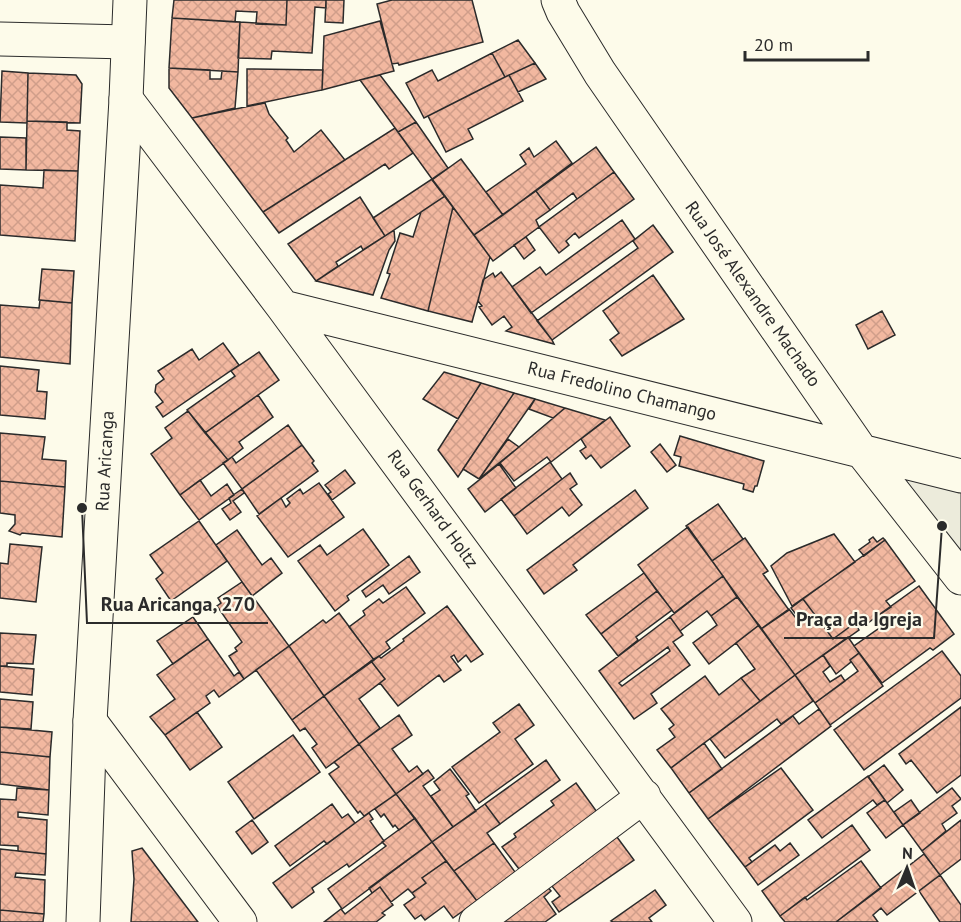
<svg xmlns="http://www.w3.org/2000/svg" width="961" height="922" font-family="'PT Sans',sans-serif">
  <defs>
    <pattern id="building-cross-hatch" width="8" height="8" patternUnits="userSpaceOnUse" patternTransform="scale(1.5)"><rect width="8" height="8" fill="#f2b8a0"/><path d="M0 0l8 8M0 8l8-8" fill="none" stroke="#d09e8a"/></pattern>
  </defs>
  <rect width="100%" height="100%" fill="#fdfbea"/>
  <path fill="#ecebdb" stroke="#74746e" stroke-width="1.5" d="M865,454L961,480V573Z"/>
  <path fill="url(#building-cross-hatch)" stroke="#2b2b2b" stroke-width="1.5" fill-rule="evenodd" d="M174,0H287L286,25L256,24L257,12L236,11L235,22L172,18Z
    M287,0H326V8L315,7L312,53L272,51L271,59L238,58L240,22L286,25Z
    M326,0H344L343,23L325,22Z
    M392,0H472L483,42L399,65L398,63L392,64L377,4Z
    M172,18L240,22L238,72L169,68Z
    M380,21L394,71L322,90L324,36Z
    M518,40L535,63L505,77L492,53Z
    M492,53L505,77L424,118L406,83L432,70L438,81Z
    M535,63L546,79L518,92L509,75Z
    M169,68L210,70V79H221L222,71L238,72L235,108L192,118L169,88Z
    M247,69L323,70L322,90L247,106Z
    M2,71L28,73L27,123L0,122Z
    M28,73L76,75L82,84L80,123L27,121Z
    M380,75L416,122L398,132L360,80Z
    M509,75L523,101L468,129L473,139L446,152L428,116Z
    M265,103L269,114L288,138L286,140L294,152L321,130L345,160L263,212L192,118Z
    M27,121L67,122V130L80,131L78,171L26,170Z
    M416,122L448,168L432,179L398,132Z
    M395,128L413,153L389,169L385,164L279,233L263,212Z
    M0,137L26,138V170L0,169Z
    M556,141L572,163L503,215L486,192L526,164L520,155L529,148L534,157Z
    M596,147L614,172L577,199L573,193L550,210L536,191Z
    M461,159L503,215L474,235L432,180Z
    M44,170L78,171L75,241L0,235V185L43,188Z
    M614,172L634,199L579,238L575,233L566,241L569,245L559,253L539,227Z
    M432,179L445,196L385,236L373,218Z
    M536,191L550,210L536,220L539,227L493,261L474,235Z
    M445,196L453,207L428,311L381,298L390,274L387,273L400,233L413,237L421,212Z
    M360,197L385,236L363,250L361,246L336,262L338,266L316,281L288,244Z
    M453,207L490,257L472,322L428,311Z
    M622,220L635,239L531,313L512,287L540,267L546,275Z
    M653,225L673,252L552,340L537,321L638,248L633,241Z
    M394,230L395,241L389,250L373,295L316,281Z
    M526,237L535,250L524,259L514,245Z
    M42,269L74,271L72,303L39,300Z
    M501,272L552,340L554,344L506,331L512,327L504,316L492,325L479,307L482,306L478,301L483,280L493,273L495,277Z
    M653,275L684,319L622,356L610,340L619,333L603,311Z
    M40,300L72,303L70,364L0,357V305L39,308Z
    M882,311L895,335L868,349L856,325Z
    M223,343L239,365L163,417L156,407L163,402L155,392L156,385L164,379L158,371L192,349L199,360Z
    M259,352L279,380L205,433L187,410L235,376L231,371Z
    M0,366L39,370L37,391L47,392L45,419L0,415Z
    M444,372L481,383L458,419L423,399Z
    M481,383L514,393L458,477L438,450Z
    M514,393L535,399L479,479L463,469Z
    M258,395L273,417L239,442L243,448L228,460L205,433Z
    M535,399L565,408L553,418L529,409Z
    M565,408L605,420L551,462L547,457L514,481L500,463Z
    M188,411L228,460L180,495L151,454L172,438L165,428Z
    M610,417L630,446L601,468L591,455L586,459L580,451L586,447L581,439Z
    M288,425L302,445L242,489L223,463L232,457L236,463Z
    M0,433L45,437L42,459L66,461L65,487L0,481Z
    M680,436L764,461L757,486H755L753,492L743,489L744,484L679,466L681,457L674,455Z
    M508,439L519,447L479,479Z
    M660,444L676,465L667,472L651,452Z
    M302,445L314,461L312,463L318,471L259,514L242,489Z
    M550,462L562,479L514,516L501,499Z
    M499,464L516,488L485,512L468,489Z
    M345,470L355,483L332,500L328,494L331,492L325,485Z
    M570,473L577,484L570,489L582,505L569,516L562,507L527,534L514,516Z
    M200,480L211,496L227,484L234,495L199,520L180,495Z
    M0,481L65,487L62,537L22,533L20,535L9,531L15,524V515L0,513Z
    M319,483L344,517L288,557L257,516L281,498L286,507L290,503L287,499L300,489L303,494Z
    M242,489L244,493L233,501L241,512L230,520L222,509L231,503L229,498Z
    M635,490L648,508L573,565L577,570L544,594L527,570Z
    M718,504L743,539L712,561L686,526Z
    M199,521L227,561L171,601L156,579L163,573L150,555Z
    M688,527L723,576L674,613L638,565Z
    M363,529L389,565L347,596L349,600L335,611L298,561L320,545L327,555Z
    M237,530L262,565L271,558L282,573L252,596L216,545Z
    M834,534L855,562L792,606L771,566L787,553Z
    M873,537L877,542L883,538L885,540L864,556L859,550L870,542L869,540Z
    M745,538L768,571L763,574L789,610L761,629L712,561Z
    M885,540L915,581L886,601L891,607L876,617L864,626L859,620L833,639L803,599Z
    M10,544L42,547L36,602L0,598V563L8,564Z
    M409,556L420,572L389,594L383,585L366,597L362,591Z
    M644,573L657,591L601,634L586,615Z
    M723,576L737,597L711,616L707,611L680,631L670,617Z
    M242,582L289,646L244,679L229,656L237,651L235,648L242,642L217,606L221,603L218,598Z
    M919,586L954,634L933,650L930,648L882,683L854,646L882,626L876,617Z
    M406,587L425,613L386,642L390,648L374,660L349,627L365,615L363,611L379,599L383,603Z
    M657,591L672,610L636,637L638,640L618,656L601,634Z
    M737,597L759,625L709,664L693,643L717,625L711,616Z
    M803,599L833,639L855,623L859,630L795,675L761,629L789,609L799,622L801,621L791,608Z
    M447,606L483,654L471,662L466,655L458,662L454,655L451,657L461,670L444,682L439,675L398,706L380,683L385,679L371,661L379,656L381,658L404,641L403,639Z
    M339,613L374,660L324,696L289,646L323,620L326,623Z
    M193,617L208,639L173,664L157,641Z
    M670,617L683,635L673,642L690,665L651,694L657,703L634,719L599,671ZM668,647L670,651L622,686L619,683Z
    M759,625L795,675L760,701L741,678L755,669L736,643Z
    M0,633L36,635L33,664L7,663V666H0Z
    M848,637L859,653L850,660L851,662L836,674L823,655Z
    M208,639L234,676L239,672L244,679L219,697L214,690L206,696L210,703L165,735L150,717L175,699L157,675Z
    M289,646L324,696L292,720L256,670Z
    M942,651L961,676V698L864,770L834,730Z
    M859,653L883,686L830,725L815,703L858,671L850,660Z
    M823,655L830,666L823,672L830,682L841,675L845,681L815,703L795,675Z
    M371,661L385,679L359,699L380,728L359,744L324,696Z
    M0,666L34,669L32,695L0,692Z
    M795,675L813,701L781,724L777,719L725,758L710,739Z
    M705,676L719,695L741,678L760,701L671,768L657,750L675,737L669,729L674,725L661,709Z
    M324,696L359,744L326,768L312,748L317,744L305,728L300,731L292,720Z
    M0,699L33,702L31,729L0,727Z
    M519,704L534,725L515,739L533,764L479,803L452,767L500,732L493,723Z
    M961,707V775L937,793L911,760L906,764L899,754Z
    M819,709L831,726L708,819L689,793L793,716L799,724Z
    M197,712L222,747L190,770L165,735Z
    M399,715L412,735L392,749L409,772L417,766L423,774L396,794L359,744Z
    M0,727L52,732L50,757L0,752Z
    M293,735L320,772L254,819L228,782Z
    M704,743L722,769L689,793L671,768Z
    M359,744L396,794L364,816L360,811L358,813L329,774L339,767L334,762Z
    M0,752L50,757L49,790L0,784Z
    M546,760L560,780L500,824L485,804Z
    M884,765L903,790L887,803L868,777Z
    M781,768L813,810L749,858L752,862L745,867L708,819Z
    M450,769L469,794L466,796L476,811L453,827L431,796L440,790L434,782Z
    M428,770L434,778L423,786L453,827L432,842L396,794Z
    M868,776L885,800L877,805L873,800L822,838L808,820Z
    M576,783L597,812L519,869L502,847L516,837L514,834L554,805L551,801Z
    M17,788L49,790L48,815L18,812V817L47,820L46,854L18,851V846L0,845V799L16,800Z
    M952,788L961,799L952,806L957,813L942,824L946,831L922,851L903,825Z
    M396,794L415,818L399,830L395,825L393,827L384,814L381,817L375,809Z
    M885,800L903,825L886,838L867,813Z
    M911,800L920,813L903,825L894,812Z
    M332,804L342,818L348,814L355,823L327,844L324,841L290,866L275,846Z
    M485,804L500,824L487,833L494,843L454,871L432,842Z
    M369,813L373,819L370,821L384,841L349,867L347,864L312,888L314,892L292,908L273,883Z
    M415,818L432,842L342,909L328,889L386,846L382,842Z
    M252,820L268,842L252,854L236,832Z
    M961,820V859L940,875L922,851Z
    M852,825L870,850L780,916L762,891Z
    M614,833L634,860L559,912L552,902L560,896L551,885L583,863L579,858Z
    M432,842L446,861L422,878L426,883L412,893L408,889L391,902L380,887L372,893L369,888Z
    M494,843L515,872L477,901L454,871Z
    M790,843L799,855L758,885L745,867L775,845L780,851Z
    M142,848L198,922H131L134,879L132,851Z
    M0,849L46,854L45,875L16,873L15,877L45,880L44,914L0,910Z
    M924,854L940,875L887,915L881,908L873,915L878,922H836Z
    M446,861L477,901L453,918L444,906L425,920L421,915L415,919L404,905L415,897L412,893L426,883L422,878Z
    M861,861L881,888L836,922H785L780,916L805,897L807,900Z
    M940,875L961,905V922H940L919,891Z
    M545,884L551,891L544,897L556,914L545,922H492Z
    M380,887L393,905L382,913L385,915L376,922H324L341,909L345,914Z
    M655,890L666,905L649,918L652,922H613L611,921Z
    M0,910L44,914L43,922H0Z"/>
  <g fill="none" stroke-linecap="round" stroke-linejoin="round">
    <g stroke="#2b2b2b" stroke-width="35">
      <path id="minor" d="M558,0L563,12L600,73L860,449L961,578
        M0,39L128,42
        M126,99L283,307L735,922
        M283,307L961,476
        M90,721L240,922
        M476,922L644,796"/>
    </g>
    <g stroke="#2b2b2b" stroke-width="35">
      <path id="tertiary" d="M83,922L90,721L126,99L130,0"/>
    </g>
    <use href="#minor" stroke="#fdfbea" stroke-width="33"/>
    <use href="#tertiary" stroke="#fdfbea" stroke-width="33"/>
  </g>
  <g text-anchor="middle" stroke-width="4.5" stroke-linejoin="round" paint-order="stroke">
    <g font-size="18" fill="#2b2b2b" stroke="#fdfbea">
      <text transform="translate(753 294) rotate(55)" y="6">Rua José Alexandre Machado</text>
      <text transform="translate(622 391) rotate(14)" y="6">Rua Fredolino Chamango</text>
      <text transform="translate(105 461) rotate(-87)" y="6">Rua Aricanga</text>
      <text transform="translate(433 509) rotate(54)" y="6">Rua Gerhard Holtz</text>
    </g>
  </g>
  <path fill="none" stroke="#2b2b2b" stroke-width="2" d="M82 508L87 623H268M942 526L934 638H784"/>
  <g fill="#2b2b2b" stroke="#fdfbea" stroke-width="2">
    <circle cx="82" cy="508" r="6"/>
    <circle cx="942" cy="526" r="6"/>
  </g>
  <g font-size="20" text-anchor="middle" font-weight="bold" fill="#2b2b2b" stroke="#fdfbea" stroke-width="4.5" stroke-linejoin="round" paint-order="stroke">
    <text x="178" y="611">Rua Aricanga, 270</text>
    <text x="859" y="626">Praça da Igreja</text>
  </g>
  <g transform="translate(907 868) rotate(2)" stroke="#fdfbea" stroke-width="4.5" paint-order="stroke">
  <path d="M0-4.5L10 22L0 15L-10 22Z" fill="#2b2b2b"/>
  <text y="-9" font-size="16" font-weight="bold" text-anchor="middle" fill="#2b2b2b">N</text>
  </g>
  <path d="M745 51v9h123v-9" fill="none" stroke="#2b2b2b" stroke-width="3"/>
  <text x="754" y="51" font-size="18" fill="#2b2b2b" stroke="#fdfbea" stroke-width="4.5" paint-order="stroke">20 m</text>
</svg>
